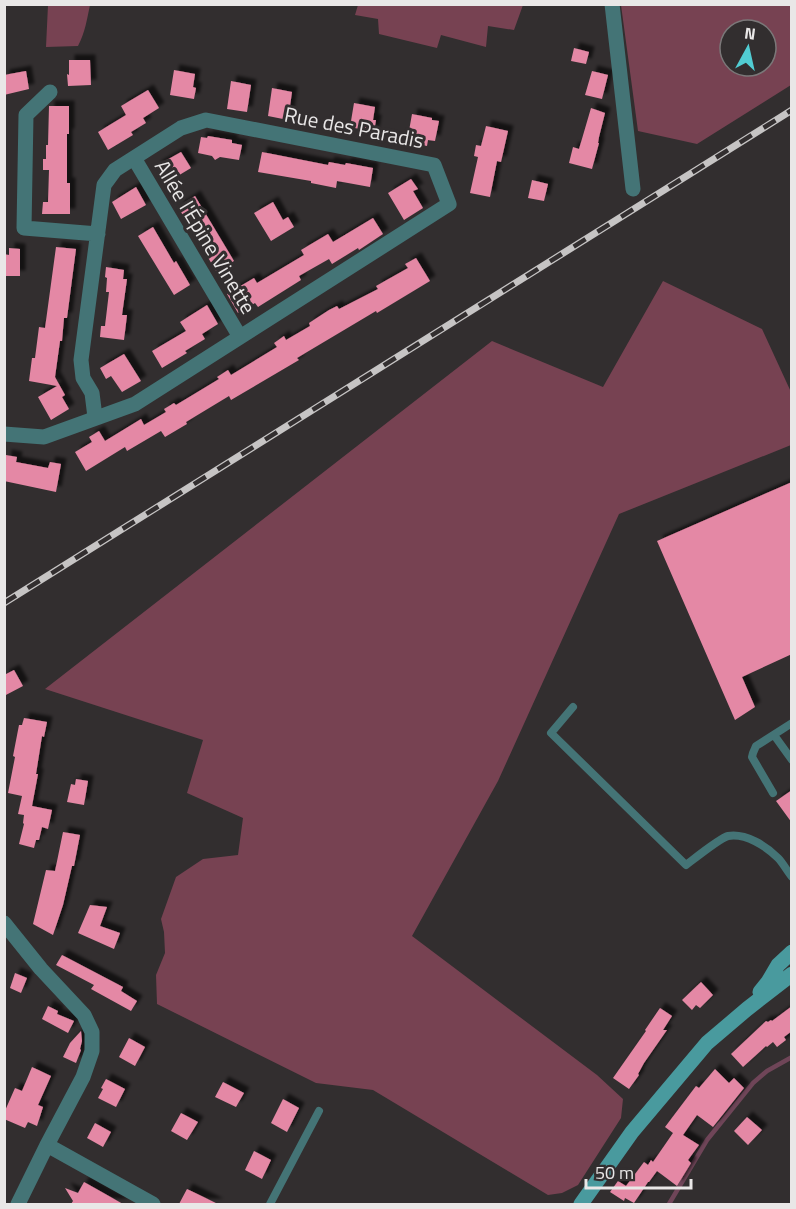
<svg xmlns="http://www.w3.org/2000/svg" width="796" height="1209" font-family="'Titillium Web',sans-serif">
  <defs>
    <filter id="shadow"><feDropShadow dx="5.5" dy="-5.5" stdDeviation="1.5" flood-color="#0009"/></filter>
  </defs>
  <rect width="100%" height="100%" fill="#322e2f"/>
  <path fill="#774252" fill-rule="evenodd" d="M48,5H90C87,19 85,33 78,46L46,47Z
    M358,5V4L523,5L514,30L488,26L486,47L441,35L437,48L379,34L378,19L355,15Z
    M621,5H791V85L697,144L638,131ZM730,30H766V66H730Z
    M663,281L762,329L791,392V445L619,514L498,781L412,936L597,1075L623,1099L621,1118L578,1185L562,1193L548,1195L373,1090L316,1083L157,1004L156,975L165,953L164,932L161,919L176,877L203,859L238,855L243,818L187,793L203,740L45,689L492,341L603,387Z"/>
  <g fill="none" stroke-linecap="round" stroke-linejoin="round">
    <path stroke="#6f4558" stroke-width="4.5" d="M669,1204L707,1140L753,1083L767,1071L792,1057"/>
  </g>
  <path fill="#e488a5" filter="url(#shadow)" d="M574,48L589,52L586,64L571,61Z
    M69,60H90L91,85L68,86L67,74L69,75Z
    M174,70L195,74L193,87L196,88L194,99L170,95Z
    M26,71L29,89L4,95V75Z
    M592,71L608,75L602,99L585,95Z
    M231,81L251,85L247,112L227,109Z
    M272,88L292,92L288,120L268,116Z
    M148,90L159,108L143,118L146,123L131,132L133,135L108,150L98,132L126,115L121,106Z
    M354,103L375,107L373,120H376L374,132L350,127Z
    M49,106H69V134H67V183H70V214H42L43,202H48L49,170H43V159H46V145H48Z
    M591,108L605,113L599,137L598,143H599L592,169L569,163L573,147L579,149Z
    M412,114L432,118V120L439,121L435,141L428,140L427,146L407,142Z
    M486,126L508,131L501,162L497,161L490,197L470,193L478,157L474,156L476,145L481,146Z
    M208,136L232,140V143L242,145L239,160L220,157L215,160L212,156L198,153L201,137L207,138Z
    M181,152L191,168L166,183L156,166Z
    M262,152L328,165L329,162L345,165L346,163L373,168L370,187L337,181L336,188L311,183V181L258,172Z
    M411,179L418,189L413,191L423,208L404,220L388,193Z
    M532,180L548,184L544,201L528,198Z
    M136,187L146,205L121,219L112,202Z
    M195,196L234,261L216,271L178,207Z
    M273,202L283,220L288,217L294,227L271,241L254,213Z
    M373,218L383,234L359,250L358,248L332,264L329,259L299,276L301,280L258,307L255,303L238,313L227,294L254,278L257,283L304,255L301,250L328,234L333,242Z
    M153,227L174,263L176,261L190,285L174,295L138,236Z
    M56,247L76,249L67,318H64L62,341H60L55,377L65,395L62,397L69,409L51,420L38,397L57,386L29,381L32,358H35L39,327L45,328Z
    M9,248L20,249V276H4V254L9,255Z
    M416,258L430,281L377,313L376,311L297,358L299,360L231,400L229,396L186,422L187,424L165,437L161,431L127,451L125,447L86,471L75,452L92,442L89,437L99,431L105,441L141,419L144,425L166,412L164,409L174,403L176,405L219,379L217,377L228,370L231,375L277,347L274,343L284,336L286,340L310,326L309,323L329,310L337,306L339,309L378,289L376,286L408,268L405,264Z
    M106,267L124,270L123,279H127L122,315H127L124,340L100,337L101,326H105L109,292H106L107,278L105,277Z
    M207,305L218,324L202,334L205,339L185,351L187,353L162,368L152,351L186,331L180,322Z
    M124,354L141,381L122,392L111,376L106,379L100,368Z
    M6,455L17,457L16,462L48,468L50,462L61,464L56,492L4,481Z
    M792,482V654L742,677L755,707L735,720L657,541Z
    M14,670L23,686L4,696V675Z
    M24,718L47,722L44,737L42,736L36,774H38L32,806L52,810L48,829L42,827L39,840H36L34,848L19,844L24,824L23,823L24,815L18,814L22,796L8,793L15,757L13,756L19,725H22Z
    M76,779L88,781L84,805L67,802L71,784L75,785Z
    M792,790V823L776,801Z
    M63,832L80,835L74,866H72L63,905L53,935L33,924L46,870L55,871Z
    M90,905L107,907L100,926L120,933L114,949L78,933Z
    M62,955L123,987L121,991L137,1001L131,1011L91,989L94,985L56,965Z
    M15,973L27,978L21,993L10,988Z
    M701,982L713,995L700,1008L696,1005L692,1010L682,1000Z
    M48,1006L58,1011L57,1014L74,1021L68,1033L42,1019Z
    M792,1006V1031L784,1037L786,1040L777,1047L773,1042L767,1047L766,1046L743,1067L731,1054L766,1021L768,1022L771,1020L772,1021Z
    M660,1008L672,1016L663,1030H667L644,1063L638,1074L639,1075L629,1089L613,1078L646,1031L645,1030Z
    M81,1031L82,1041L80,1049L81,1050L76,1063L63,1057L70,1043Z
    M129,1038L145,1047L135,1066L119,1057Z
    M32,1067L51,1076L38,1105L43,1107L37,1126L28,1122L25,1128L4,1119V1113L15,1088L22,1091Z
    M715,1069L729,1083L734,1078L744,1088L713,1127L697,1115L683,1135L699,1145L688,1160L691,1163L677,1186L657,1171L649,1182H648L634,1203L625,1198L624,1201L610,1192L618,1181L626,1186L644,1162L648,1165L651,1160L653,1162L673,1133L665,1127L696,1086L699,1088Z
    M106,1079L125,1089L116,1107L98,1098L103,1089L101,1088Z
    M223,1082L244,1093L236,1107L215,1097Z
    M283,1099L299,1108L287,1132L271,1123Z
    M181,1113L198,1122L187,1140L171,1131Z
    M747,1117L762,1130L748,1145L734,1131Z
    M95,1123L111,1132L103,1147L87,1138Z
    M254,1151L271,1160L262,1179L245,1170Z
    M84,1182L123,1204H71L73,1201L65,1188L78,1193Z
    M187,1189L218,1204H179Z"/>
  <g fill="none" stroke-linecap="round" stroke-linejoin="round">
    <path stroke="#447476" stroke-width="8" d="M573,707L551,733L686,865C694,859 720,838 728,836C746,833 766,846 778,858C783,863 787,871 792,877
      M774,735L792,760
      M773,793L752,757L753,753L756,746L792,723
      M270,1204L319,1111"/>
    <path stroke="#447476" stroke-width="15" d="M612,4L633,189
      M50,92L26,115L24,228L98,234
      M134,158L240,337
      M4,434L44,437L135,404L449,204L434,165L206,120L181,128L115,170L104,185L81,360L83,378L92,393L95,417
      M4,923L41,969L84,1015L92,1032V1051L83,1077L47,1145L18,1204
      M47,1145L153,1204"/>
    <path stroke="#499a9e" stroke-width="15" d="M760,992L768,982L778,965L792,952
      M581,1204L632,1132L707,1043L747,1009L792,974"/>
    <g stroke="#c6c4c4" stroke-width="7">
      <path id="rail" d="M4,603L792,110"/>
    </g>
    <use href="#rail" stroke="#322e2f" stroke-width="4.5" stroke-dasharray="14" stroke-linecap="butt"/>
  </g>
  <g text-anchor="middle" stroke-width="6" stroke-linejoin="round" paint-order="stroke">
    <g font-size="21" fill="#e9e7e7" stroke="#322e2f">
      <text transform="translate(354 128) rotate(11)" y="7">Rue des Paradis</text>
      <text transform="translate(205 237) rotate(59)" y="7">Allée l'Épine Vinette</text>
    </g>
  </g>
  <rect width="796" height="1209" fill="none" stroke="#e9e7e7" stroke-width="12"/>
  <g transform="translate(748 48) rotate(8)"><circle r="28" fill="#322e2f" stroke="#7b7879" stroke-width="1.5"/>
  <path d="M0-4.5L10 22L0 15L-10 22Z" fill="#51ccd2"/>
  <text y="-9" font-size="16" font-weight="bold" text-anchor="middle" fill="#e9e7e7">N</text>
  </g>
  <path d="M586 1179v9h105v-9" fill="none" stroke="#e9e7e7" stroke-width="3"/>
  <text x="595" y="1179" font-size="18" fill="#e9e7e7" stroke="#322e2f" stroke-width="4.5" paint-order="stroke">50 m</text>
</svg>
